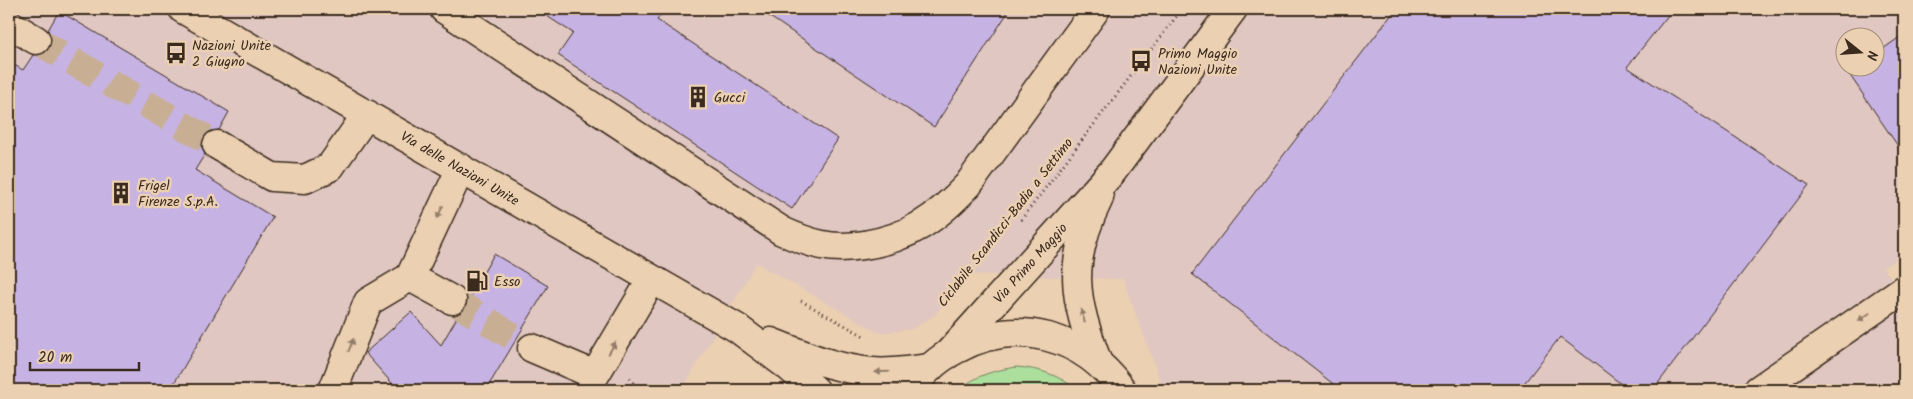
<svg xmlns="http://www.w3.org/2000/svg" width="1913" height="399" font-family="Kalam,sans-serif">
  <rect width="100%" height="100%" fill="#ebd0b2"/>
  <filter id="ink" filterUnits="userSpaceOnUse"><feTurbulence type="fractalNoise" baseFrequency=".02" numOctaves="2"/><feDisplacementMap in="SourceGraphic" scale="10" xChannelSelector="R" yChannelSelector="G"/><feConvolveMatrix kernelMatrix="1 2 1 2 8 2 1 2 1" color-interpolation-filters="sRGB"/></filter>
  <g filter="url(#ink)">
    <path fill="#e0c7c1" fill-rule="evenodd" d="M9,9H1904V253L1883,268L1904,294V390H1164L1123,279L966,274L935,315L912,329L880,333L756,263L682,390H9ZM1846,38H1876V68H1846Z"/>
    <path fill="#acde9e" stroke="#74845e" d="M1017,367C1040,369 1059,375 1077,390H959C976,375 995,370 1017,367Z"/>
    <path fill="#c6b3e3" stroke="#3b2a1e" d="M536,9H665L657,20L838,139L792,209L558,55L573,33Z
      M758,9H1010L934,127Z
      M1396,9H1673L1627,67L1809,185L1653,390H1629L1560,337L1519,390H1341L1192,274Z
      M59,11L229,112L219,130L210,131L204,137L201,145L205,154L195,170L273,217L170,390H9V62L23,70L33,55L43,54L49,48L52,40L48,30Z
      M1904,34V155L1845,68H1876V54Z
      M494,254L548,286L486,390H398L365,353L411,312L441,345L459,314L465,308L468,300Z"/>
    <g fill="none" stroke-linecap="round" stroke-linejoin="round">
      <path stroke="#c8af94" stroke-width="28" stroke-dasharray="28 14" stroke-linecap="butt" d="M36,40L217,145
        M452,300L532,348"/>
      <g stroke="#3b2a1e" stroke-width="31">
        <path id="minor" d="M183,9L737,328L789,367L815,390
          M444,9L782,231C795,237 808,242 822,245C836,248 851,247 864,245C910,238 937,218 968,185L1096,9
          M9,24L36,40
          M217,145L272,177L305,179L330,167L367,114
          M452,300L410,277L461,168
          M771,342C804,355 836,369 872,372C891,374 911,370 930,368
          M532,348L595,375L652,279
          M948,354L1112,172L1233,9
          M1098,363C1073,297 1067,263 1099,198
          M333,390L368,302L410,277
          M912,390C922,373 939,358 957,349C1017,316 1084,336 1122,390
          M1758,390L1904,289"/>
      </g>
      <path stroke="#3b2a1e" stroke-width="3" stroke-dasharray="1 4" stroke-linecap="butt" d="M1021,220L1182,9
        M801,301L864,336
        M630,378L638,390
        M751,387L757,390"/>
      <use href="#minor" stroke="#ebd0b2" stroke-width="28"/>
    </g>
    <defs><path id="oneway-solid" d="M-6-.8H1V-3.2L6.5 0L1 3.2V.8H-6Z" transform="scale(1.25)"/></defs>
    <g fill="#937d68">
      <use href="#oneway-solid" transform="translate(440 212) rotate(115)"/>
      <use href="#oneway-solid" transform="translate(1083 316) rotate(-105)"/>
      <use href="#oneway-solid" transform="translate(1864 317) rotate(145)"/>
      <use href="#oneway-solid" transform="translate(351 345) rotate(-68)"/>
      <use href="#oneway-solid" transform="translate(612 348) rotate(-60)"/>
      <use href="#oneway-solid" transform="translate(882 372) rotate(179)"/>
    </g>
  </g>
  <defs>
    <g id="bus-bare" transform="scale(1.725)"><path d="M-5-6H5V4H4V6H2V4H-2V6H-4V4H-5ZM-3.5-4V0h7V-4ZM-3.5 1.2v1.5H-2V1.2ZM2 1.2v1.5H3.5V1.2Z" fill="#3b2a1e" stroke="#ebd0b2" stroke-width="2.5" paint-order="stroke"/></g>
    <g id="building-bare" transform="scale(1.725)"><path d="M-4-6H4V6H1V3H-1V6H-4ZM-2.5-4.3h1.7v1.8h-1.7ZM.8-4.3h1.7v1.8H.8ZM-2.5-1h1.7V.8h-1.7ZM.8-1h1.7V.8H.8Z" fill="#3b2a1e" stroke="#ebd0b2" stroke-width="2.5" paint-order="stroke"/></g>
    <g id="fuel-bare" transform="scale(1.725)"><path d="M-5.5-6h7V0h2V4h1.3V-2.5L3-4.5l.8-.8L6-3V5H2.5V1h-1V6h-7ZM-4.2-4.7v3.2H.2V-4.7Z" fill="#3b2a1e" stroke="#ebd0b2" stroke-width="2.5" paint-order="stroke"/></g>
  </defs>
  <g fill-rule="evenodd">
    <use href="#bus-bare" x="176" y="53"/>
    <use href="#bus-bare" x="1141" y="61"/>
    <use href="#building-bare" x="698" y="97"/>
    <use href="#building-bare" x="121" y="193"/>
    <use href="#fuel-bare" x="477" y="281"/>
  </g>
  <g text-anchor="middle" stroke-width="5" stroke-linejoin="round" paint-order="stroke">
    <g font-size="14" fill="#3b2a1e" stroke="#ebd0b2" text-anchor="start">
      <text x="192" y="50">Nazioni Unite<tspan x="192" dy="16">2 Giugno</tspan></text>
      <text x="1158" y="58">Primo Maggio<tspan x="1158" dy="16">Nazioni Unite</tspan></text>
      <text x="714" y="102">Gucci</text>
      <text x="138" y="190">Frigel<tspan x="138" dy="16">Firenze S.p.A.</tspan></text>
      <text x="494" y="286">Esso</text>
    </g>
    <g font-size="14" fill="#3b2a1e" stroke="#ebd0b2">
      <text transform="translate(460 168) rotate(30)" y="5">Via delle Nazioni Unite</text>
      <text transform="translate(1005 222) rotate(-52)" y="5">Ciclabile Scandicci-Badia a Settimo</text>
      <text transform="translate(1030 263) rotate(-48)" y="5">Via Primo Maggio</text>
    </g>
  </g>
  <rect width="1913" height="399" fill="none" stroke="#ebd0b2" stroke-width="30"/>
  <rect x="15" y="15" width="1883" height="369" fill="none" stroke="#3b2a1e" stroke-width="2" filter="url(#ink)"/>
  <g transform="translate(1860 52) rotate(107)"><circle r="24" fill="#ebd0b2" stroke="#a58e77"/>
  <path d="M0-4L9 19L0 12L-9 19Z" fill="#3b2a1e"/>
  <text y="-8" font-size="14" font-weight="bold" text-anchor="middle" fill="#3b2a1e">N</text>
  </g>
  <path d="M30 362v8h109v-8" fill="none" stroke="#3b2a1e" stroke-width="2.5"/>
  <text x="38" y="362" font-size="15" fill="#3b2a1e" stroke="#ebd0b2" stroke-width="4" paint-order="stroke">20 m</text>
</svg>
